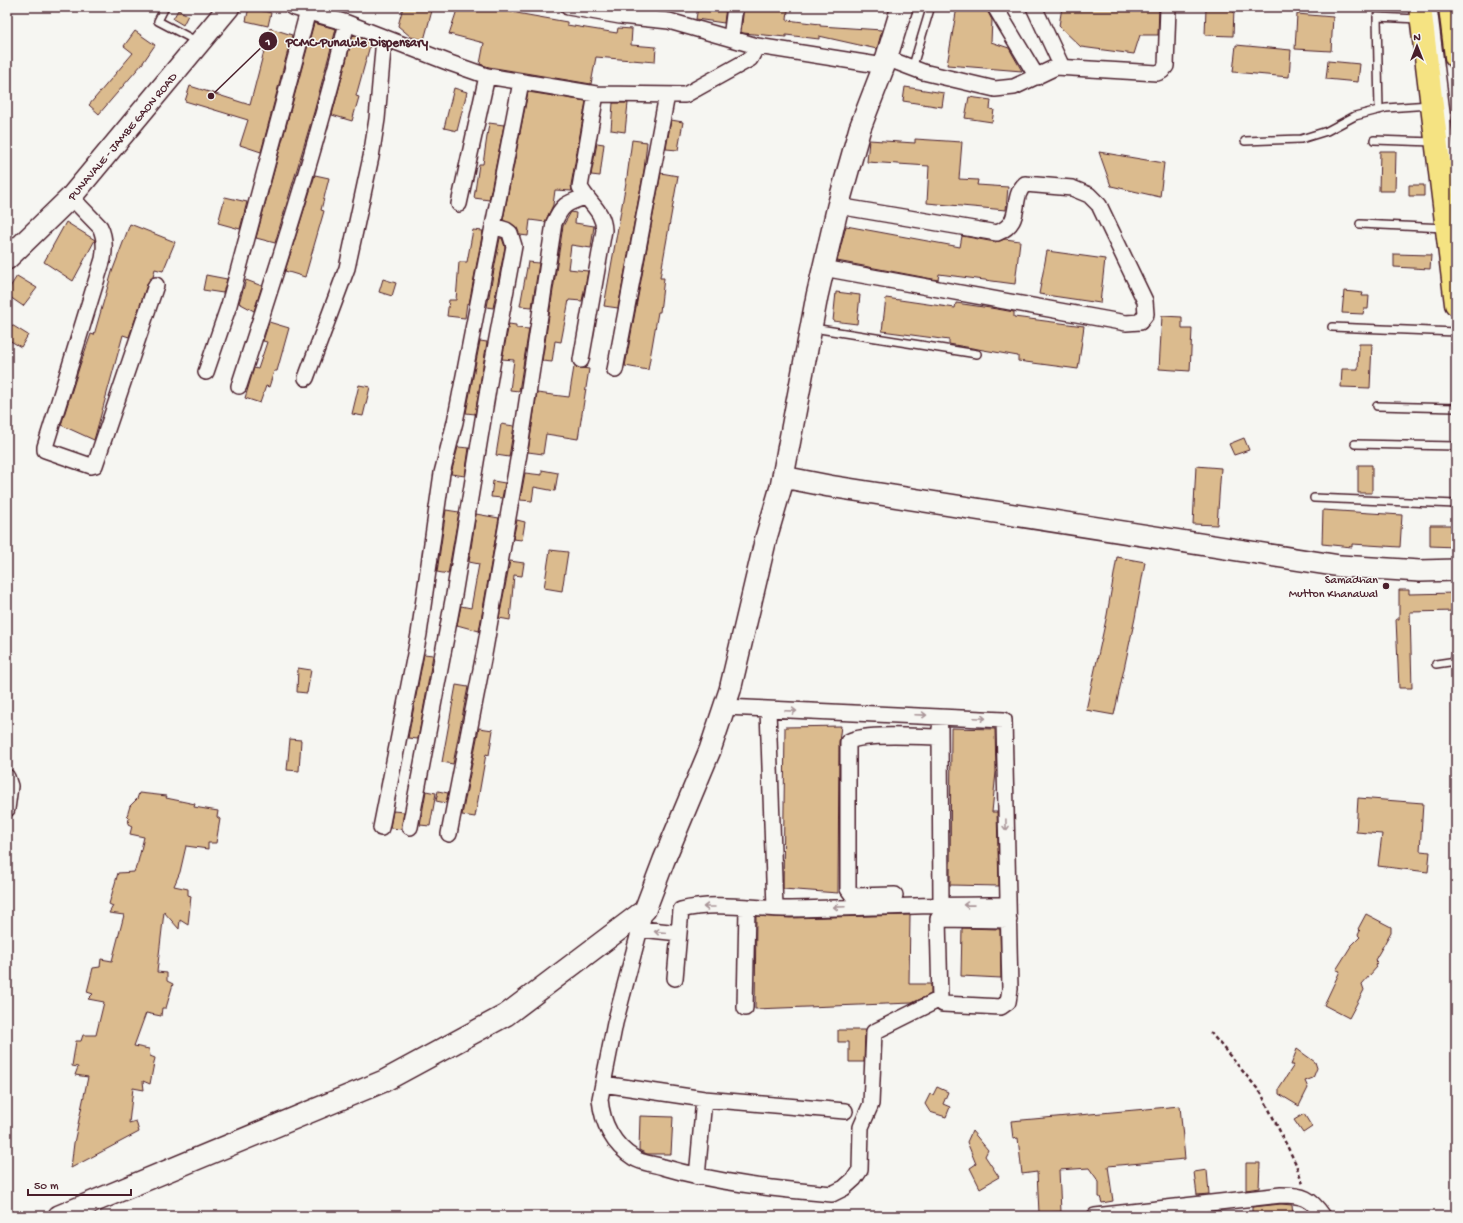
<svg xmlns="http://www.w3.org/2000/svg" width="1463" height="1223" font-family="'Gochi Hand',sans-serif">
  <rect width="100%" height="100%" fill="#f6f6f2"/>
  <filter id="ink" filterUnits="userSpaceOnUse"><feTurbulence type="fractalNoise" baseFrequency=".025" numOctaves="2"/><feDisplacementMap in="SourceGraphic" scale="8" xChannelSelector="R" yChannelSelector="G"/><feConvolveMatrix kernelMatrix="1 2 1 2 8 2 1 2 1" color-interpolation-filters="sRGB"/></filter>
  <g filter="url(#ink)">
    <path fill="#dbbb8e" stroke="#4a1f2b" d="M249,7L271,13L268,26L246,21Z
      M403,7H433L424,40L411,37L398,26Z
      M458,7H512L511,12L567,22V25L617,33L618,28L632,29L631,45L656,47L655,62L596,57L591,84L489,67L480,64L484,43L449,34Z
      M698,7H726L724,23L696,19Z
      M744,7L788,10L787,20L820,24V26L882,30L877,49L819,36V39L786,35V37L743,33L741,32Z
      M957,7H970L988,12L992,20L991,42L1009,48L1022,71L947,65Z
      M1062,7H1159L1158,35H1140L1134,54L1081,47L1059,26Z
      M1206,8L1234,9L1233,36L1205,35Z
      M178,10L188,15L183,25L173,19Z
      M1297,14L1333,17L1331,51L1295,49Z
      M314,23L336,29L314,112L275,243L256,238Z
      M270,28L292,35L261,152L240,145L248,120L185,101L190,86L250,105Z
      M135,31L155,45L142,64L99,114L89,105L133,53L124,46Z
      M353,35L371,42L356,96L359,97L352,121L332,115Z
      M1236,45L1291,50L1289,77L1233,72Z
      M1328,61L1360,64L1358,82L1326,79Z
      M905,87L944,93L942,107L903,101Z
      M454,88L467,92L457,131L444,128Z
      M528,92L586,101L571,185L572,191L555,190L553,205L545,222L530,220L528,236L520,235L515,226L503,220Z
      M969,97L991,100L990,109L994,110L992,122L965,118Z
      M613,103H628L625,132L611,130Z
      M671,120L683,122L678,150L666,149Z
      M489,123L504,125L489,200L474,198L479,164H483Z
      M915,139L962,142L959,179L978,180L977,185L1008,187L1006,210L927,203L929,166L867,162L869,140L915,143Z
      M632,140L647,142L644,170L618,308L604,306L627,177Z
      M597,143L604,144L600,176L591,175Z
      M1380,151H1396L1395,191H1379Z
      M1099,152L1164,163L1160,197L1111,186Z
      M661,173L678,176L660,278H664L660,312H658L648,370L625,366Z
      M315,175L329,178L321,210L324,211L305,277L285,271Z
      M1409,185H1424V196H1409Z
      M225,197L247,202L240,229L218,223Z
      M571,212L576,213L575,223L594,226L591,248L571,245L568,269L588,271L582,301L569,300L561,342L555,341L552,362L542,361L563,226Z
      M66,222L95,240L73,281L44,262Z
      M130,224L175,242L163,271L155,269L153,277L148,282L129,337L123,335L94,440L61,425L80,365L91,334L94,335L112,272Z
      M846,226L960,247L962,236L995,242L1005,239L1020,241L1015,284L939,274L938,280L837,261Z
      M473,230L483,231L469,304L467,303L465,318L447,316L449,300H456L459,262H467Z
      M500,238H502L505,247L493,308L487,307Z
      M1047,251L1105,259L1100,303L1039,294Z
      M1394,254L1431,255L1430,269L1394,267Z
      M528,262L539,263L532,307L520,306Z
      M206,275L227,279L223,293L203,290Z
      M17,276L37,288L23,306L7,295V292Z
      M383,279L396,283L392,296L379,292Z
      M246,280L262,286L254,311L239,303Z
      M1344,291L1363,293L1362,296H1369L1368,309H1364L1363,314L1342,313Z
      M836,292L860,295L857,324L833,321Z
      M886,298L955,308L956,303L997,309L1014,312V317L1084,326L1078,369L1018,361V356L949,344V340L882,331Z
      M1162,316L1182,317V329H1192L1190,371L1159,369Z
      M7,322L28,335L21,347L7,339Z
      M269,322L289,328L277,371H274L269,387L266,386L260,403L245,398L254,368L258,369L267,342L263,341Z
      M509,324L516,325V328L529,329L519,391L510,390L514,360L502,359Z
      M480,341L487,342L475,414L466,413Z
      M1359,344H1372L1370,388L1341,387L1342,369H1358Z
      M574,367L589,369L578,439L546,434L543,454L528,452L537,393L569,397Z
      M359,385L370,387L363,416L352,414Z
      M501,424L514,426L509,457L496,455Z
      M1244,438L1249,450L1234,455L1229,444Z
      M458,447L469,448L465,476L451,474Z
      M1358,465H1372V493H1358Z
      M1196,466L1221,468L1217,525L1193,524Z
      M542,470L558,473L555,491L534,487L532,501L520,500L525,473L542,475Z
      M493,481L505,483L502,498L491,497Z
      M446,510L459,512L448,574L437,572Z
      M1323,510L1402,515L1400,547L1352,544V547L1322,544Z
      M476,514L499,518L479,631L457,625L461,606L471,608L479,564L469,562Z
      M517,520L525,522L522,540L513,539Z
      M1430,525H1456V547L1430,546Z
      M550,550L568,552L562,591L544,588Z
      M1117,557L1145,562L1135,618L1114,715L1086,710L1107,615Z
      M510,561L524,563L522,576L514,575L510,620L499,618Z
      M1399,590H1409V594L1456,593V611L1410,612L1412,688H1399L1396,619H1399Z
      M424,654L433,655L418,739L408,738Z
      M298,668L311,670L307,693L297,692Z
      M456,685L468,687L453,764L442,762Z
      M841,726L839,742L838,893L783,889L785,727Z
      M479,728L493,730L489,755L486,754L475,817L462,815Z
      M951,728L995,729L996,772L992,812H997L999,886L950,885Z
      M290,739L301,740L299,771L287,770Z
      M426,791L436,793L430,826L420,825Z
      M438,791L448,793L446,803L436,801Z
      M139,793L167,796L166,798L195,804L194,807L218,811L217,817L220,819L216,843H208V849L186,846L180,872L174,886L188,889V895L191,896L188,925L180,920L179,929L164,912L157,972L167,973V981L173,984L166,1008H162L161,1016L146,1013L134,1046L149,1049L150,1056L155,1058L150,1084L143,1081L144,1090L133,1088L129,1123L136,1121L139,1132L71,1168L74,1143L88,1077L75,1075L78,1067L72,1066L76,1041H81L83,1035H96L104,1002L88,999L93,994L87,992L93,968L100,967L101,959L112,961L124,915L109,913L113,906L109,904L118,873L134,872L138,862L144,837L130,834L132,826L128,824L129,818L127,816L130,806L137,799Z
      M1358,798L1423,803L1420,851L1430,852L1428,872L1378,866L1382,834L1356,832Z
      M393,811L404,812L401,829L390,828Z
      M1366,914L1391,927V932L1375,960L1378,963L1376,965L1377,967L1362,984L1364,990L1349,1018L1324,1005L1340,971L1336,970L1351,946L1360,937L1358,935L1360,931L1358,929Z
      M910,915L909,984H931V994L912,1003L755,1009L756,916L790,918Z
      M962,928L1000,929L1001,978L961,976Z
      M838,1030H865L864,1062H849V1042H838Z
      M1297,1049L1315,1062L1317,1068L1313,1078L1305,1081L1308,1088L1299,1106L1279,1094V1088L1294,1065H1291Z
      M937,1087L948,1092L943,1104L950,1107L946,1117L930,1112L925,1104L930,1094L933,1095Z
      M1180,1106L1185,1159L1108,1166L1113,1201L1102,1203L1100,1197H1099V1182L1089,1168L1059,1170L1061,1212L1039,1213L1037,1172L1022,1174L1018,1138L1013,1139L1011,1121Z
      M1304,1114L1312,1127L1303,1133L1294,1120Z
      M640,1116L673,1117L671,1154H647L639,1150Z
      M972,1131L988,1150L985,1156L999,1177L980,1188L970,1168L976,1164L967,1142Z
      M1246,1163H1260L1259,1188L1246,1190Z
      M1207,1170L1209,1194L1197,1195L1194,1172Z
      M1281,1204L1292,1205L1293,1216H1252V1207Z"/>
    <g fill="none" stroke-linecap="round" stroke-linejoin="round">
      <g stroke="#4a1f2b" stroke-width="10">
        <path id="lane" d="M165,7L158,21L198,42
          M1433,7L1456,192
          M912,69L930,9
          M1379,110L1377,17L1418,19
          M1374,140L1434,142
          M1245,141L1301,139L1327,131L1355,116L1386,108L1430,105
          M1360,224L1445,228
          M1332,327L1456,332
          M813,328L977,354
          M1377,406L1456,408
          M1355,444L1456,446
          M1314,498L1456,504
          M1436,664L1456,661"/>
      </g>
      <g stroke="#4a1f2b" stroke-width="18">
        <path id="street" d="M292,7L347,23L450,63L487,76L596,94L685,95L750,59L757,46
          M568,7L620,16L669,21L757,46L884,66
          M995,7L1037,77
          M1034,7L1062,67
          M731,38L735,7
          M886,58L923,72L995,89L1014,87L1056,67L1157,73L1162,71L1166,66L1168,7
          M71,197L100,227C105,237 105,248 103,259L45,447V450L91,466L95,465L156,285
          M459,204L487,76
          M823,268L1126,323L1140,322L1146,314L1145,301L1099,205L1089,195L1072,188L1025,184C1009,199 1025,222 997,233L838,206
          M581,360L604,230C603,210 589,204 580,187L596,94
          M615,370L667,95
          M206,372L229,305L308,11
          M306,378L347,268L371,157L377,119L384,38
          M239,386C278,266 317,145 347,23
          M725,707L1004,720L1010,989L1008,1002L1001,1007L943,1004L940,999L938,919L1009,920
          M768,710L775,908
          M940,728L941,905
          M7,777L10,786L7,809
          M410,827L454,595L491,371L514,246L510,233L506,230L493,226
          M381,828L419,634L442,473L455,422L521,82
          M449,834L485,649L519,454L554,223C562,204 567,203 585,197
          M895,895L853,896L848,889V742C863,732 920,737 940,737
          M645,910L615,1023L600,1099C602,1123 613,1145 634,1158C641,1163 654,1164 663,1167C717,1183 775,1189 832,1194L844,1188L854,1179L860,1170L861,1127L871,1104L874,1032L940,999
          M641,929L679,933
          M675,978L681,910C714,901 756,909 790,909C863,908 935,904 1008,905
          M745,1008L747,908
          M603,1084L704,1099L845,1111
          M697,1177L704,1099
          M1095,1216L1281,1195C1303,1195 1311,1198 1323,1216"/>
      </g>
      <g stroke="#4a1f2b" stroke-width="24">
        <path id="secondary" d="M7,259L71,197L229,7
          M783,477L829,486L1340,566L1420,571L1456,570
          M59,1216L384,1081L506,1015L645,910L664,860L710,750L730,690L766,538L781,487L817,296L838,206L860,128L884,66L902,7"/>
      </g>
      <g stroke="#4a1f2b" stroke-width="25">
        <path id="primary" d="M1420,7L1456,304
          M1450,7L1456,57"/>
      </g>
      <path stroke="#4a1f2b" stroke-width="2.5" stroke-dasharray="4 3" stroke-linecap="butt" d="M1210,1032L1261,1093L1295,1162L1303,1184"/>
      <use href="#lane" stroke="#f6f6f2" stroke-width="7"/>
      <use href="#street" stroke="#f6f6f2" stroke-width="15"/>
      <use href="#secondary" stroke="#f6f6f2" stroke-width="21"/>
      <use href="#primary" stroke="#f5e382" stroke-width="22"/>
    </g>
    <defs><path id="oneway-shaft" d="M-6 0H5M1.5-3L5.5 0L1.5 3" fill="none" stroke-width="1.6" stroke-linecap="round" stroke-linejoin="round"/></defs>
    <g stroke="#a99598">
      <use href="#oneway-shaft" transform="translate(791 711) rotate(2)"/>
      <use href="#oneway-shaft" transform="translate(921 715) rotate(2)"/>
      <use href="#oneway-shaft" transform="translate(980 718) rotate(3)"/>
      <use href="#oneway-shaft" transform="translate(1006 825) rotate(89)"/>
      <use href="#oneway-shaft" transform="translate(969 905) rotate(-179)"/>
      <use href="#oneway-shaft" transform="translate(709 907) rotate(-180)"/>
      <use href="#oneway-shaft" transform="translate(839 907) rotate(178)"/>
      <use href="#oneway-shaft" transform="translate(660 932) rotate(-174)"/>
    </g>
  </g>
  <circle fill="#4a1f2b" stroke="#f6f6f2" stroke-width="1.5" cx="1386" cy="586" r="4"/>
  <g text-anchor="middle" stroke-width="3" stroke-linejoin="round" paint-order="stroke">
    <g font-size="12" fill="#4a1f2b" stroke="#f6f6f2">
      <text transform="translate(122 136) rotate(-50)" y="4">PUNAVALE - JAMBE GAON ROAD</text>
    </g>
    <g font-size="12" fill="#4a1f2b" stroke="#f6f6f2" text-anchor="end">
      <text x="1378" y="583">Samadhan<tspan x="1378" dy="14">Mutton Khanawal</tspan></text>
    </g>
  </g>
  <path fill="none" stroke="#4a1f2b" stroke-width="1.5" d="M211 96L268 41"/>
  <g fill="#4a1f2b" stroke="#f6f6f2" stroke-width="1.5">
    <circle cx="211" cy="96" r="4"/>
    <circle cx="268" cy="41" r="10"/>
  </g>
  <g font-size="12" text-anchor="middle" font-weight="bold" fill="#fff">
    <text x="268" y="45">1</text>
  </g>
  <g font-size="13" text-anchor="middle" font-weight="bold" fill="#4a1f2b" stroke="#f6f6f2" stroke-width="3" stroke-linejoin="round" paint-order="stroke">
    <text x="357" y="46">PCMC-Punawle Dispensary</text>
  </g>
  <rect width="1463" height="1223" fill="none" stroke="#f6f6f2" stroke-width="24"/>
  <rect x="12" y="12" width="1439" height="1199" fill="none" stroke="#4a1f2b" stroke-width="1.5" filter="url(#ink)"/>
  <g transform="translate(1417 46)" stroke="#f6f6f2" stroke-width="3" paint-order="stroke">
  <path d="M0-3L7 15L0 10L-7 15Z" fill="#4a1f2b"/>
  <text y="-6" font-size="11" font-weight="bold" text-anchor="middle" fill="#4a1f2b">N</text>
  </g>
  <path d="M28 1189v6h103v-6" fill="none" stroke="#4a1f2b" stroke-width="2"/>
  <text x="34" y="1189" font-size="12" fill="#4a1f2b" stroke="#f6f6f2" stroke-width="3" paint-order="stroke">50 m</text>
</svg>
